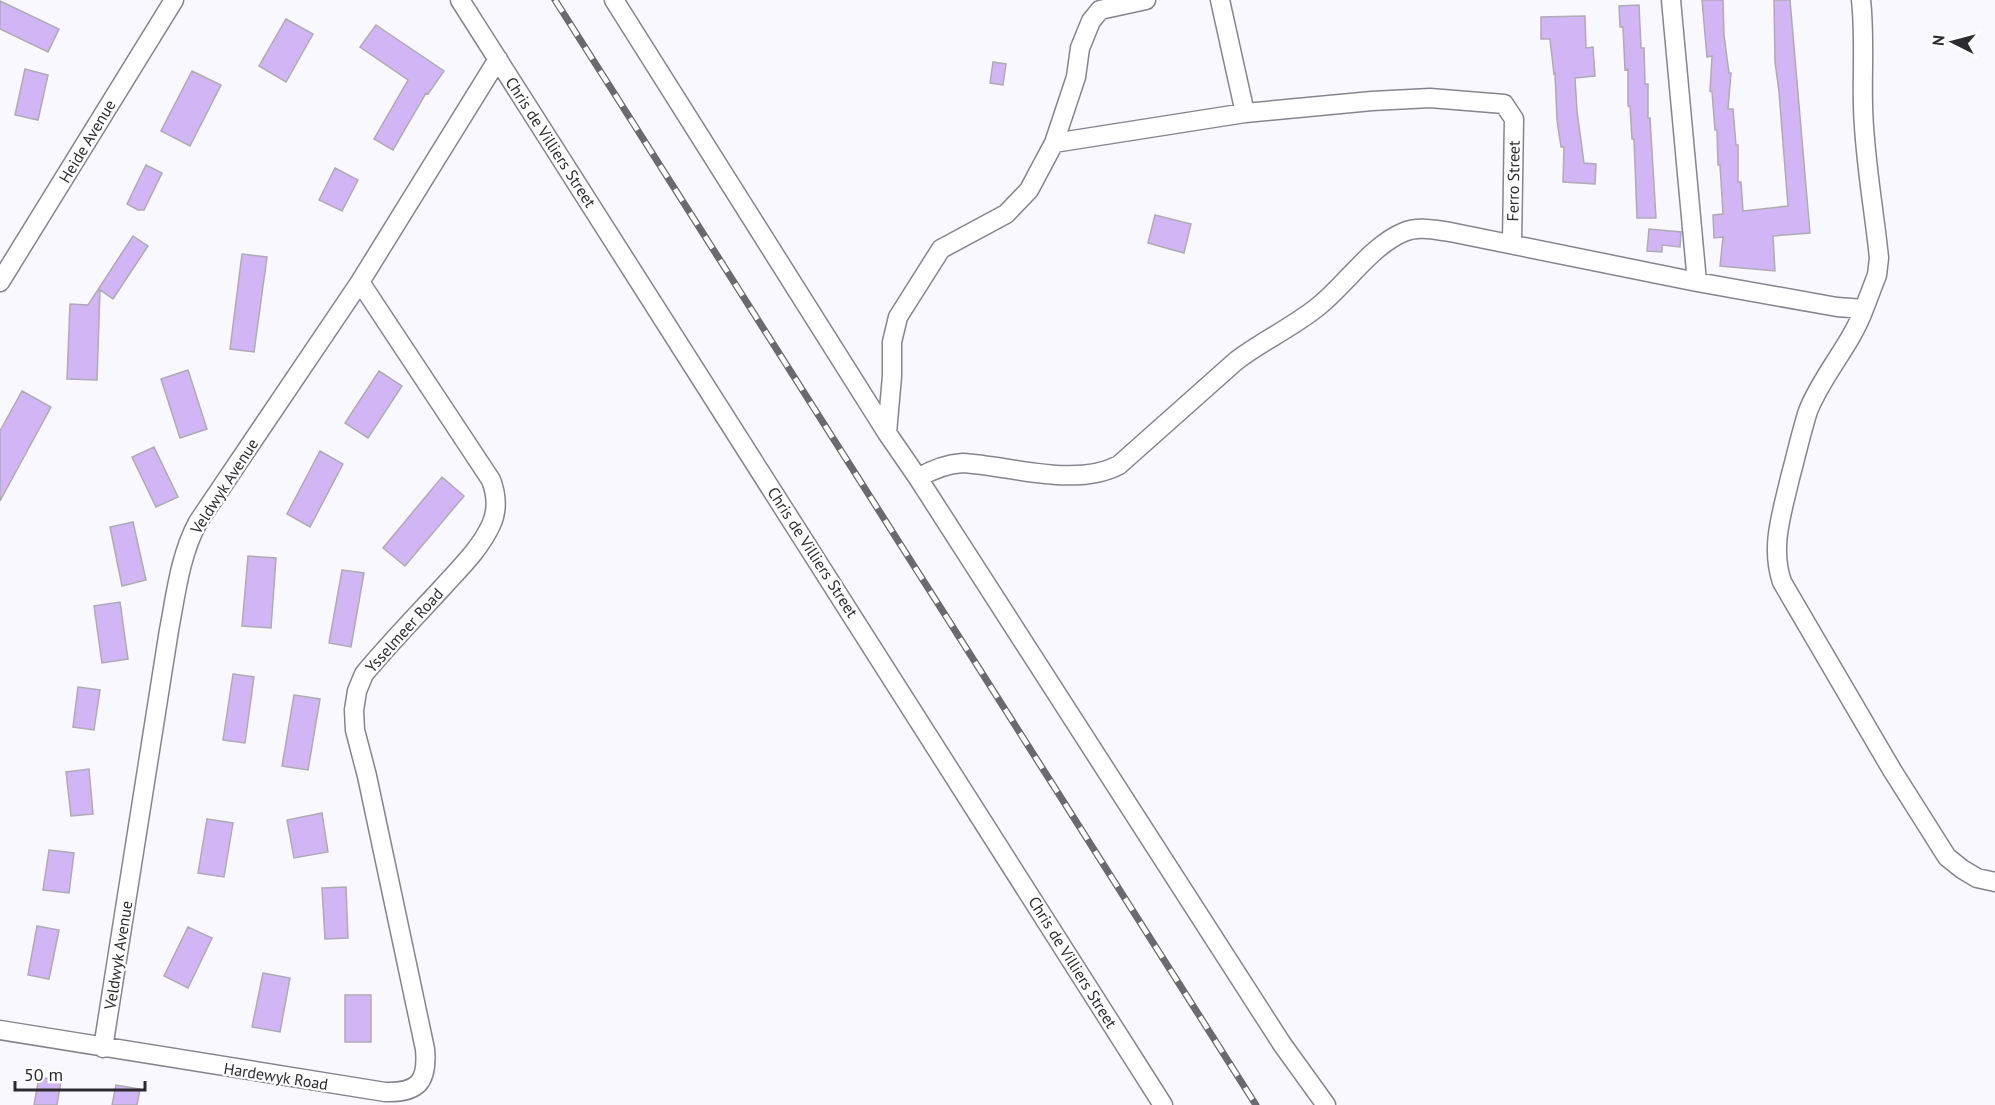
<svg xmlns="http://www.w3.org/2000/svg" width="1995" height="1105" font-family="'PT Sans',sans-serif">
  <rect width="100%" height="100%" fill="#f8f8fe"/>
  <path fill="#d2b5f5" stroke="#aeabb4" stroke-width="1.5" d="M1702,0H1723L1724,35L1729,73H1731L1728,109H1733L1736,145H1738V182H1741L1743,211L1788,206L1779,92L1775,62L1774,0H1790L1810,233L1773,236L1775,271L1720,266L1723,237L1714,238L1713,215L1723,214L1720,165H1718L1717,130H1715L1712,92L1710,91L1712,56L1707,57Z
    M0,1L59,29L48,52L0,29Z
    M1639,5L1641,48H1644L1645,84H1648V118H1650L1656,218H1637L1634,139H1632L1630,106H1628V69L1625,70L1623,27H1620L1619,6Z
    M1585,16L1586,48L1593,47L1595,76L1575,78L1577,111L1584,163L1596,164L1595,184L1563,182L1564,147H1561L1557,120L1555,73L1554,74L1550,39H1541V17Z
    M286,19L313,34L286,82L259,66Z
    M376,25L444,71L428,94L426,93L393,150L374,139L408,80L360,47Z
    M993,62L1006,64L1003,85L990,83Z
    M25,69L48,75L38,120L15,115Z
    M192,71L221,85L190,146L161,131Z
    M146,165L162,173L144,210H138L127,204Z
    M335,168L358,180L342,211L319,200Z
    M1155,215L1191,224L1184,253L1148,243Z
    M1649,229L1681,232L1680,247L1662,245V252L1647,251Z
    M133,236L148,246L113,299L100,290L97,380L67,379L70,304L88,305Z
    M242,254L267,257L254,352L230,349Z
    M188,370L207,429L180,438L161,379Z
    M379,371L402,386L368,438L345,423Z
    M22,391L51,407L0,501V431Z
    M154,447L178,497L156,507L132,457Z
    M320,451L343,464L310,527L287,514Z
    M442,477L464,496L405,566L383,548Z
    M133,522L146,580L122,586L110,527Z
    M248,556L276,558L271,628L242,626Z
    M342,570L364,573L351,647L329,643Z
    M120,602L128,659L102,663L94,606Z
    M233,674L254,677L245,743L223,740Z
    M78,687L100,690L94,730L73,727Z
    M294,695L320,699L308,770L282,766Z
    M89,769L93,814L71,816L66,772Z
    M322,813L328,852L294,858L287,820Z
    M207,819L233,823L224,877L198,873Z
    M49,850L74,853L69,893L43,890Z
    M346,887L348,938L325,939L322,888Z
    M37,926L59,930L49,979L28,975Z
    M188,927L212,938L188,988L164,976Z
    M263,973L290,978L280,1032L252,1027Z
    M345,995H371V1042H345Z
    M39,1077L61,1081L57,1105H34Z
    M116,1085L140,1089L137,1105H112Z"/>
  <g fill="none" stroke-linecap="round" stroke-linejoin="round">
    <g stroke="#85858e" stroke-width="21">
      <path id="minor" d="M460,0L1163,1105
        M614,0L887,433L918,478L1282,1044L1326,1105
        M1220,0L1245,113
        M1671,0L1697,282
        M1054,143L1245,113L1372,101L1430,98L1504,104L1514,119L1512,243
        M0,282L174,0
        M1864,309C1851,345 1822,375 1808,411C1801,433 1796,456 1790,478C1782,513 1770,547 1782,582L1892,770L1947,857L1962,869L1977,878L1995,882
        M887,433L892,376V342L898,317L941,249L1006,214L1029,190L1054,143L1076,77L1080,48L1091,21L1100,10L1146,0
        M918,478C933,469 946,464 963,463C1011,466 1076,488 1119,465L1236,361C1262,341 1295,326 1320,305C1347,283 1372,245 1404,232C1418,226 1435,230 1450,232L1697,282L1837,307L1864,309L1877,275L1879,258C1874,208 1864,157 1863,106C1862,71 1865,35 1861,0
        M0,1030L385,1092C418,1093 428,1082 425,1049L367,776L355,730L354,710L357,691L364,674C389,644 416,616 442,588C459,569 480,549 491,525C498,510 497,496 491,480L360,282
        M103,1048L169,630C176,594 180,555 198,522L360,282L498,59"/>
    </g>
    <use href="#minor" stroke="#fff" stroke-width="18"/>
    <g stroke="#6b6b6f" stroke-width="7">
      <path id="rail" d="M555,0L1256,1105"/>
    </g>
    <use href="#rail" stroke="#fff" stroke-width="4.5" stroke-dasharray="14" stroke-linecap="butt"/>
  </g>
  <g text-anchor="middle" stroke-width="4.5" stroke-linejoin="round" paint-order="stroke">
    <g font-size="16" fill="#2c2c30" stroke="#fff">
      <text transform="translate(87 141) rotate(-59)" y="6">Heide Avenue</text>
      <text transform="translate(551 142) rotate(57)" y="6">Chris de Villiers Street</text>
      <text transform="translate(1513 181) rotate(-89)" y="6">Ferro Street</text>
      <text transform="translate(224 486) rotate(-57)" y="6">Veldwyk Avenue</text>
      <text transform="translate(813 552) rotate(57)" y="6">Chris de Villiers Street</text>
      <text transform="translate(404 630) rotate(-48)" y="6">Ysselmeer Road</text>
      <text transform="translate(118 955) rotate(-81)" y="6">Veldwyk Avenue</text>
      <text transform="translate(1073 962) rotate(58)" y="6">Chris de Villiers Street</text>
      <text transform="translate(276 1076) rotate(9)" y="6">Hardewyk Road</text>
    </g>
  </g>
  <g transform="translate(1953 42) rotate(276)" stroke="#ffffff" stroke-width="4.5" paint-order="stroke">
  <path d="M0-4.5L10 22L0 15L-10 22Z" fill="#2c2c30"/>
  <text y="-9" font-size="16" font-weight="bold" text-anchor="middle" fill="#2c2c30">N</text>
  </g>
  <path d="M15 1081v9h130v-9" fill="none" stroke="#2c2c30" stroke-width="3"/>
  <text x="24" y="1081" font-size="18" fill="#2c2c30" stroke="#ffffff" stroke-width="4.5" paint-order="stroke">50 m</text>
</svg>
